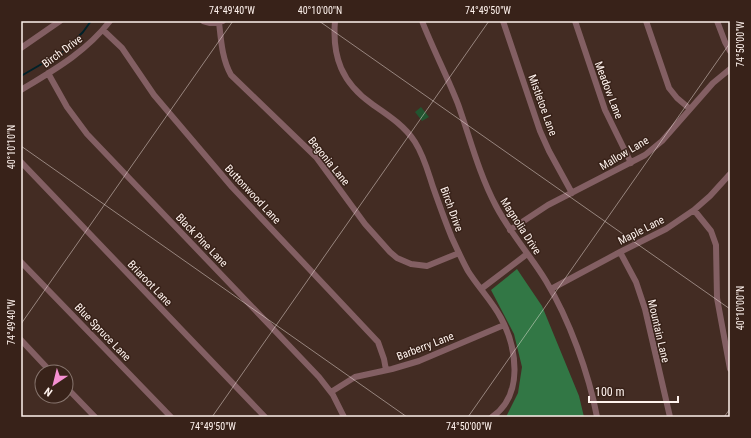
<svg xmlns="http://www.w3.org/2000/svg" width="751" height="438" font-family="'Roboto Condensed',sans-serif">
  <rect width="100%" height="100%" fill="#432c23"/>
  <path fill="#225530" d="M421,107L429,117L422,121L415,112Z"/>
  <path fill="#327745" d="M517,269L542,306L579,396L584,417H506L518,393L522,367L514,334L491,290Z"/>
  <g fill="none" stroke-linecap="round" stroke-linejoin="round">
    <path stroke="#002129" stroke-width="2" d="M21,76L64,51L83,32L91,21"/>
    <path stroke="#835f63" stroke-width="6" d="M203,21L210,23L223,21
      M335,21C332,57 342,83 372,104C388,115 405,126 415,142C424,156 428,172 433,187C439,204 445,221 452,238C457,249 462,260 468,271C478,287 492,301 501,318C517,348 524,395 492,417
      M422,21C433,49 447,76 458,104C470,138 479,174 496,206C510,233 531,256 546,281C569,319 589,374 597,417
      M503,21L540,131L549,151L572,193
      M575,21L605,110L631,163
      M646,21L669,88L677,98L690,109
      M717,21L725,42L730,51
      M219,22C221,40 222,59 231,75L316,157L365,224L390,252L397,258L411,264L427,266L459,253
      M103,30L122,48L154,95L232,187L378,342L384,359L386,370
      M21,48L60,21
      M48,73L67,107L87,134L319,377L333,395L344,417
      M21,90C54,70 86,52 110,21
      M21,162L265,417
      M694,210L711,231L716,245L717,298L730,369
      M510,230L548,205L645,155L662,141L713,83L730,69
      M620,252L636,282L645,309L670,417
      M21,262L171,417
      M481,289L527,254
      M551,289L620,252L666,229L694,210L710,196L730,174
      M21,340L51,372
      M66,387L95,417
      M331,392L355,377L392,369L419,361L504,325"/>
  </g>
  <path fill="none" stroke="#fef2ed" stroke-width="1" stroke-opacity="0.45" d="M319,21L730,309M21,146L407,417M21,324L233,21M212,417L489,21M468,417L730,43M724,417L730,409"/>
  <g text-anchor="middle" stroke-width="3" stroke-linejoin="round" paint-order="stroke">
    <g font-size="11" fill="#fef2ed" stroke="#382219">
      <text transform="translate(62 51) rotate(-36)" y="4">Birch Drive</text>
      <text transform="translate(609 90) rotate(69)" y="4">Meadow Lane</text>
      <text transform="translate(543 105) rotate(70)" y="4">Mistletoe Lane</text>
      <text transform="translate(624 153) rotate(-31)" y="4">Mallow Lane</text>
      <text transform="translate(329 161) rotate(51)" y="4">Begonia Lane</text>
      <text transform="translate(253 194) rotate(47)" y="4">Buttonwood Lane</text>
      <text transform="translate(452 209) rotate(70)" y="4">Birch Drive</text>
      <text transform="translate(521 226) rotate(57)" y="4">Magnolia Drive</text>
      <text transform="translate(641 230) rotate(-27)" y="4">Maple Lane</text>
      <text transform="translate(202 240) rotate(46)" y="4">Black Pine Lane</text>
      <text transform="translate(150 283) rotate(46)" y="4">Briaroot Lane</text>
      <text transform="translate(659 331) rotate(77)" y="4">Mountain Lane</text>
      <text transform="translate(103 332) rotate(46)" y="4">Blue Spruce Lane</text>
      <text transform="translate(425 346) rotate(-21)" y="4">Barberry Lane</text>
    </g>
  </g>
  <rect width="751" height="438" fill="none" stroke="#382219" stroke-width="44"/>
  <g transform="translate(54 384) rotate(215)"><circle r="19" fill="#382219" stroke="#87756e"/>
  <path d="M0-3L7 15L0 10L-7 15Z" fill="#f590d1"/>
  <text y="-6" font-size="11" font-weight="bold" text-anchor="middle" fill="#fef2ed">N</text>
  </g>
  <path d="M589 396v6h89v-6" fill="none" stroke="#fef2ed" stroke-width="2"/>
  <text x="595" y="396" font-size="12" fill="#fef2ed" stroke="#382219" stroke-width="3" paint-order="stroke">100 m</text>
  <rect x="22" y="22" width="707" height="394" fill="none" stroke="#fef2ed" stroke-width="1.5"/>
  <g font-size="10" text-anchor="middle" fill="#fef2ed">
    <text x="232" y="14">74°49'40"W</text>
    <text x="320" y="14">40°10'00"N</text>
    <text x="488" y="14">74°49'50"W</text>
    <text transform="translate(740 44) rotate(-90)" y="4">74°50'00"W</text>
    <text transform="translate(11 147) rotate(-90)" y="4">40°10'10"N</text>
    <text transform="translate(740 308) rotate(-90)" y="4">40°10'00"N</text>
    <text transform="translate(11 322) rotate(-90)" y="4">74°49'40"W</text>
    <text x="213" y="430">74°49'50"W</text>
    <text x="469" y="430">74°50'00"W</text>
  </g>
</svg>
